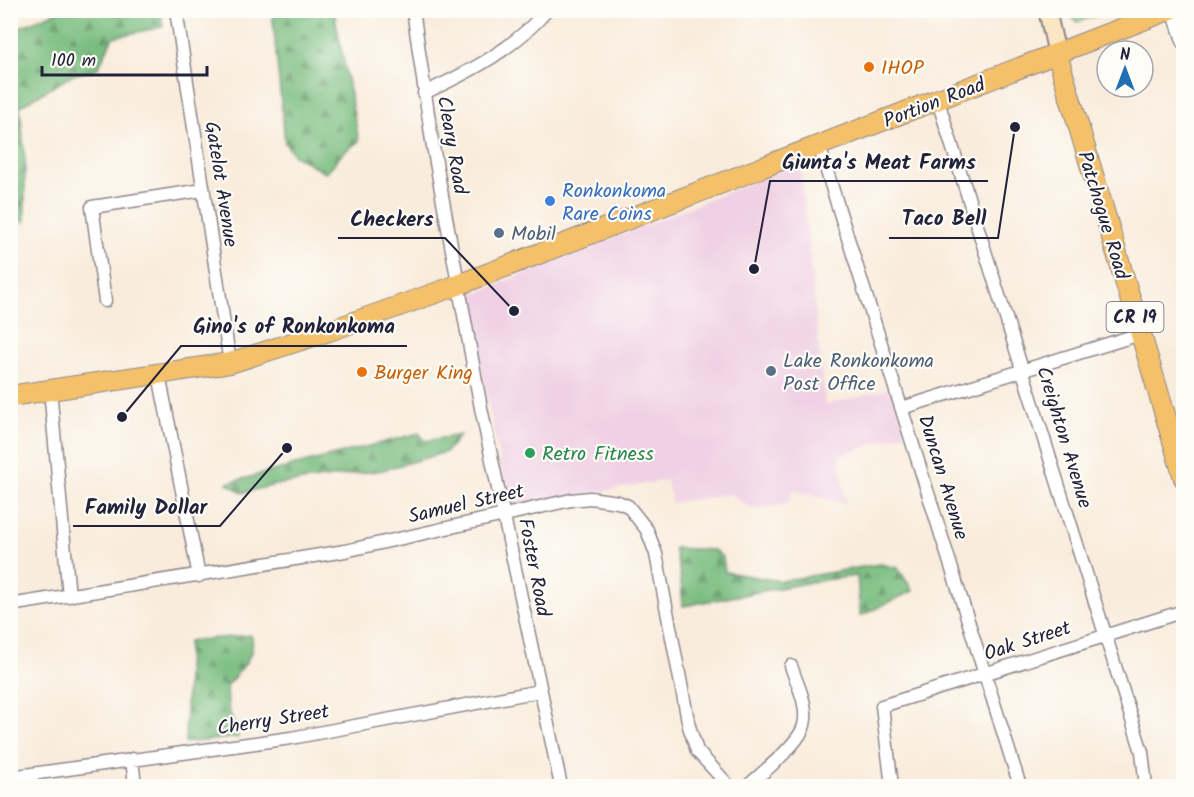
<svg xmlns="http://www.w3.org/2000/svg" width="1194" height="797" font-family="Kalam,sans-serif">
  <defs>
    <pattern id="grass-dots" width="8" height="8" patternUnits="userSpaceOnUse" patternTransform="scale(1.5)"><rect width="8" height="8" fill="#96dc95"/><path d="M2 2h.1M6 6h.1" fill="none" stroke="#81bc81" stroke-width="1.8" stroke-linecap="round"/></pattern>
    <pattern id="forest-firs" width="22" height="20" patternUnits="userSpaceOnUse" patternTransform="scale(1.5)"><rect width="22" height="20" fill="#78bc7e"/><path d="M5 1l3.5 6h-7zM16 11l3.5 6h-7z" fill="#629868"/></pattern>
  </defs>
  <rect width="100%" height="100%" fill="#fdfcf7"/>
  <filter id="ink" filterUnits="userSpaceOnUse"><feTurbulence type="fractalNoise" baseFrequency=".0167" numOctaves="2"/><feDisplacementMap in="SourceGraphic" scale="12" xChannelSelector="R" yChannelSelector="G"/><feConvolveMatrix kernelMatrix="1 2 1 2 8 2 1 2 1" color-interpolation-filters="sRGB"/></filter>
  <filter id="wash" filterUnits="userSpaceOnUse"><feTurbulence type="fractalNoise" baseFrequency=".008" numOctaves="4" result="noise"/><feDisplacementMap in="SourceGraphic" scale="24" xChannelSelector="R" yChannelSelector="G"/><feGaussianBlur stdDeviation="1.35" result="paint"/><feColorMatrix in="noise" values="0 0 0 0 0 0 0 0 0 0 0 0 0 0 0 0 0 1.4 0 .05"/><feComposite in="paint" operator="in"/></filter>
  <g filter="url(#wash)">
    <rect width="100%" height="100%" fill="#f9ecdc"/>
    <path fill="#f0d0e4" d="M800,163L825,405L892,388L905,433L839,456L846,504L793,490L788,504L751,509L730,494L672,503L667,480L509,507L467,297Z"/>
    <path fill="url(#grass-dots)" stroke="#5c7f68" stroke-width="1.5" d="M1065,11V10L1111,11L1077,22Z"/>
    <path fill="url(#forest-firs)" stroke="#4d6f5c" stroke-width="1.5" d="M61,10L161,11L163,27L113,37L98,68L73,75L20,106L25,161V223L11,211V31Z
      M272,11H334L359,141L343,153L326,173L294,155L285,143Z
      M419,433L425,441L460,435L446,452L383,470L280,484L242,493L227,483Z
      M674,548L714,550L723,558L725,572L781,581L880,564L898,568L913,591L860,616L857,576L822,580L683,606L680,573Z
      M251,635C258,654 239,672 227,685L228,706L238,737L185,743L188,641Z"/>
  </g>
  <g filter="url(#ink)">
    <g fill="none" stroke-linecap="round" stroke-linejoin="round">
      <g stroke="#8e878c" stroke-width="15">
        <path id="street" d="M176,10L230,363
          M413,10L432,141L481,408L561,786
          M1173,10L1184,44
          M424,93C470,72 514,49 547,10
          M938,101L1142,752L1146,786
          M819,146L1020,786
          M105,301L92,207L203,190
          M159,375L199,576
          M50,389L69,596
          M902,408L1140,334
          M10,605L345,551L571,500L590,498L618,502L628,506L647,530L656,554L689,726L697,751L729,786
          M132,759L135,786
          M10,777L291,738L540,691
          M748,786C762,773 800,743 804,725C809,706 797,684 791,666
          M892,786L882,706L1184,611"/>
      </g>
      <g stroke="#8e878c" stroke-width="20">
        <path id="secondary" d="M1047,10L1057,54"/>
      </g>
      <g stroke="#8e878c" stroke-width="22">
        <path id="primary" d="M1057,54L1184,478
          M10,396L230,363L329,331L458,285L1169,10"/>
      </g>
      <use href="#street" stroke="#fff" stroke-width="12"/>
      <use href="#secondary" stroke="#fbe6c3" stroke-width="16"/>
      <use href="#primary" stroke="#f4c16a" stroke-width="20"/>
    </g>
  </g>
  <g fill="#e8710a" stroke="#fdfcf7" stroke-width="2">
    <circle cx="869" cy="67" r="6"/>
    <circle cx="362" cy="372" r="6"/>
  </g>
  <circle fill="#3f7fe0" stroke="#fdfcf7" stroke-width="2" cx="550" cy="201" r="6"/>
  <g fill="#5c6f8a" stroke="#fdfcf7" stroke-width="2">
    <circle cx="499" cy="233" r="6"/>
    <circle cx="771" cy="371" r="6"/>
  </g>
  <circle fill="#2e9e5b" stroke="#fdfcf7" stroke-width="2" cx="530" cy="453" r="6"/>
  <g text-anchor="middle" stroke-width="4.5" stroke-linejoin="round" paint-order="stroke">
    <rect fill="#fdfcf7" stroke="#646373" stroke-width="1.5" x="1106.5" y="302" width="57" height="30" rx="4.5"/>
    <g font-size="18" font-weight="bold" fill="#22223b">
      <text x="1135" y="323">CR 19</text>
    </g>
    <g font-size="20" fill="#c56008" stroke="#fdfcf7" text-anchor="start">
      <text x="881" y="74">IHOP</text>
      <text x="374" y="379">Burger King</text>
    </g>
    <g font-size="20" fill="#22223b" stroke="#fdfcf7">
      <text transform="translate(934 102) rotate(-21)" y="7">Portion Road</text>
      <text transform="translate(453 145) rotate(80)" y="7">Cleary Road</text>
      <text transform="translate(222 184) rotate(81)" y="7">Gatelot Avenue</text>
      <text transform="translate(1104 215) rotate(73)" y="7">Patchogue Road</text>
      <text transform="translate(1065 437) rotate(73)" y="7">Creighton Avenue</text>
      <text transform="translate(944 477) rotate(73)" y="7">Duncan Avenue</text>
      <text transform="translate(466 503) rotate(-13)" y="7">Samuel Street</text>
      <text transform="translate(535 567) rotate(79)" y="7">Foster Road</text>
      <text transform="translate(1027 640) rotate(-18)" y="7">Oak Street</text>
      <text transform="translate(273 719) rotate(-9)" y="7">Cherry Street</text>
    </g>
    <g font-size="20" fill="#366cbe" stroke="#fdfcf7" text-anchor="start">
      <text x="562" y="197">Ronkonkoma<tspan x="562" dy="23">Rare Coins</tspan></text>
    </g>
    <g font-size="20" fill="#4e5e75" stroke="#fdfcf7" text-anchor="start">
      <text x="511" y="240">Mobil</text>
      <text x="783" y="367">Lake Ronkonkoma<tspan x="783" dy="23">Post Office</tspan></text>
    </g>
    <g font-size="20" fill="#27864d" stroke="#fdfcf7" text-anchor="start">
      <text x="542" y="460">Retro Fitness</text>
    </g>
  </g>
  <path fill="none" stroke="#22223b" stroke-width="2" d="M754 269L770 181H988M1015 127L998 238H889M514 311L445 238H338M122 417L181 346H407M287 448L220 526H73"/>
  <g fill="#22223b" stroke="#fdfcf7" stroke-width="2">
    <circle cx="754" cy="269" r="6"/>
    <circle cx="1015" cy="127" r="6"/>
    <circle cx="514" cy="311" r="6"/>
    <circle cx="122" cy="417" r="6"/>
    <circle cx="287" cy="448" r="6"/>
  </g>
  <g font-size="21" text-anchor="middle" font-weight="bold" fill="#22223b" stroke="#fdfcf7" stroke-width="4.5" stroke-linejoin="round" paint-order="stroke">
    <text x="879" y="169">Giunta's Meat Farms</text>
    <text x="944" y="225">Taco Bell</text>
    <text x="392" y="226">Checkers</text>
    <text x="294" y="333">Gino's of Ronkonkoma</text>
    <text x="146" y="514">Family Dollar</text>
  </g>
  <rect width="1194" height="797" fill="none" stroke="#fdfcf7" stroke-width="36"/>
  <g transform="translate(1125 69)"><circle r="28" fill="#fdfcf7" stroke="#a5a5ac" stroke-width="1.5"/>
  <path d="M0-4.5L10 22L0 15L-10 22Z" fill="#1f6fb2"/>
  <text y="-9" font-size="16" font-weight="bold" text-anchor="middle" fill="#22223b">N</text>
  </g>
  <path d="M42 66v9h165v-9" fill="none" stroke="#22223b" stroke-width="3"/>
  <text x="51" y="66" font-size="18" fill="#22223b" stroke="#fdfcf7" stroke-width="4.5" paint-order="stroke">100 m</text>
</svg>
